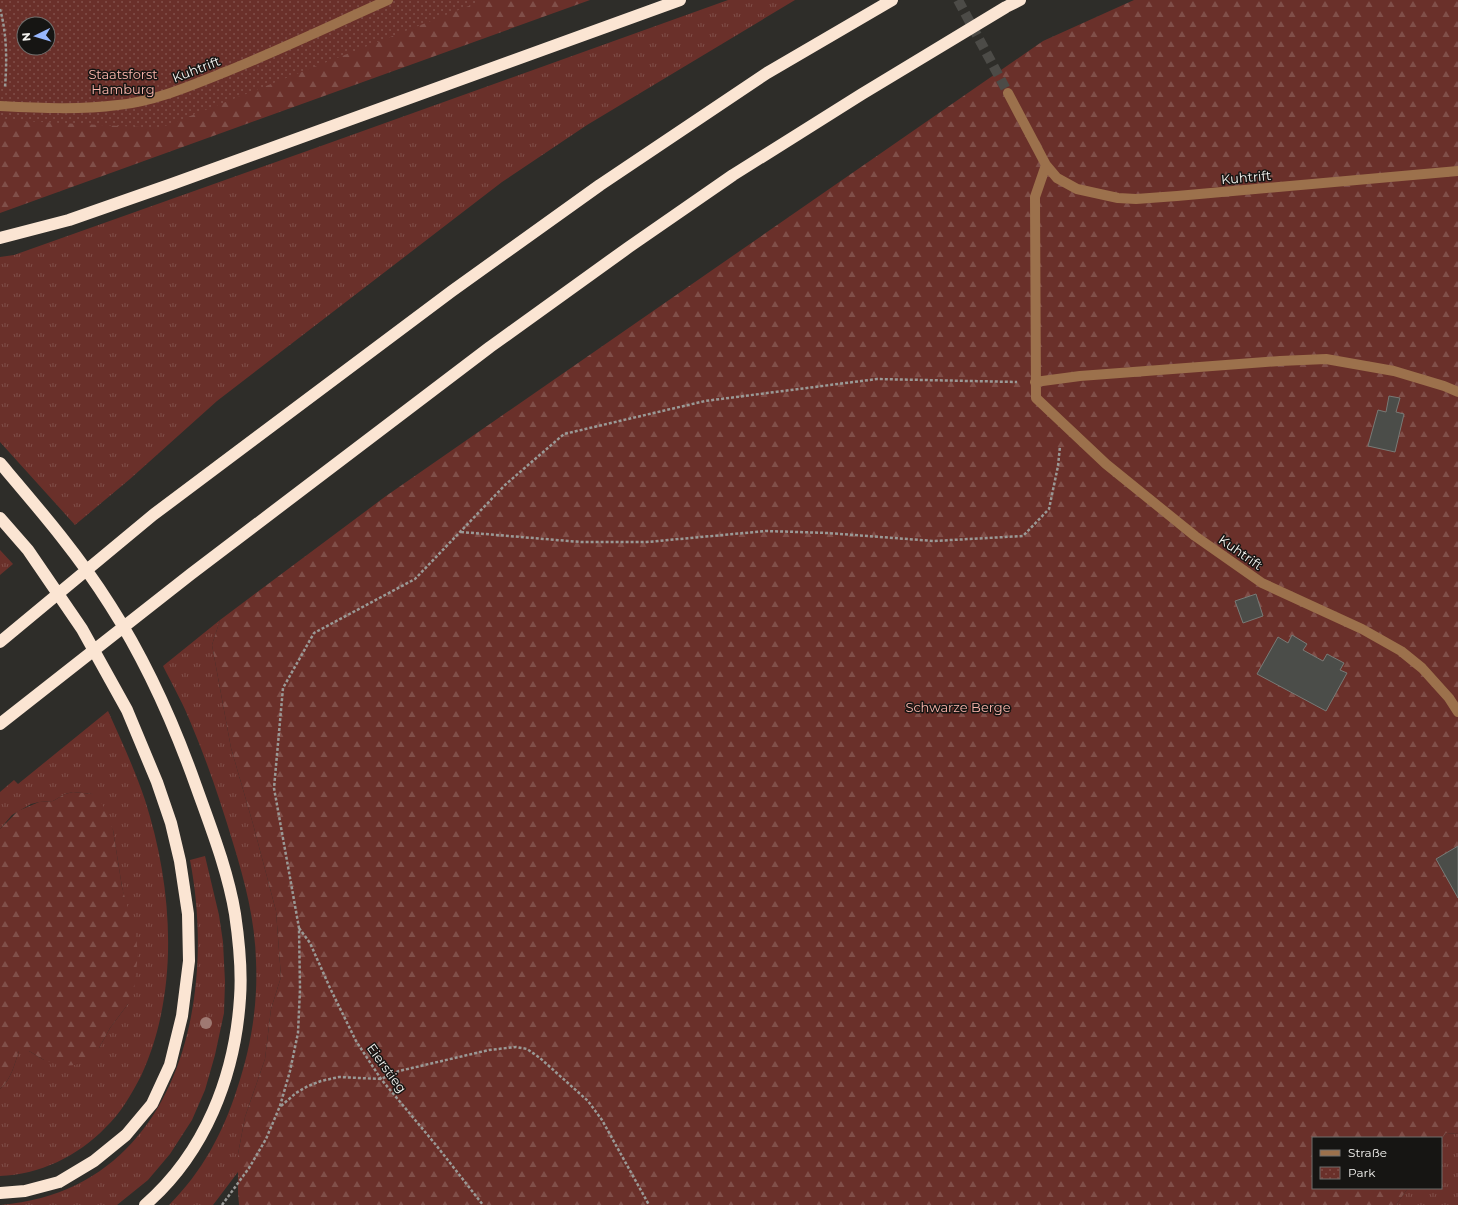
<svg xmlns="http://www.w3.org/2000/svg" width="1458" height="1205" font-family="Montserrat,sans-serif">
  <defs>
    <pattern id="grass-tufts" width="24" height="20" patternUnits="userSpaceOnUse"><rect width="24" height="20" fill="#6a302a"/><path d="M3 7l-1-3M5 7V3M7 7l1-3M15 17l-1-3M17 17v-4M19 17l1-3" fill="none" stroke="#804f49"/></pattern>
    <pattern id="forest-firs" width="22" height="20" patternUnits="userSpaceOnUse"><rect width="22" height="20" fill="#6a302a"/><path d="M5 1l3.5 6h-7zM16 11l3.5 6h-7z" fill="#804f49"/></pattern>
    <pattern id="park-dots" width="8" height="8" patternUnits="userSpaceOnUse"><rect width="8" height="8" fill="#6a302a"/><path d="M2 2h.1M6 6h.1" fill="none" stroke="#804f49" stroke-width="1.8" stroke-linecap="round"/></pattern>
  </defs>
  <rect width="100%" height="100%" fill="#2e2d29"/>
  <path fill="url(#grass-tufts)" d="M728,0H795L587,125L502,182L217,401L130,479L75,525L0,442V257L14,255L307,151Z
    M0,550L13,564L0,575Z
    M220,620L212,645L231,748L253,824L276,911L281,977L271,1009L265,1059L245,1117L238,1154V1172L213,1205H169C202,1172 223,1133 237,1089C251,1047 258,1005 256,961C255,920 245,882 233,843C221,803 208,764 192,726C184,705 173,686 163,666Z
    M108,711C121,740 135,770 145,800C173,887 180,992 141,1076C131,1095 121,1113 105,1128C78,1156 39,1175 0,1176V1089C12,1078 14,1065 19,1051H29L44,1060L99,1048L110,1028L128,1004L127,910L122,887L113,830L92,794L73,792L65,794L53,801L39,802L31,804L12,815L0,829V792L14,780L18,784Z
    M205,856L219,915L223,942L225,982L224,1013L215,1055L205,1090L192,1120L170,1154L148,1180L117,1205H1C175,1190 218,1005 190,860Z
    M1446,1133L1458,1134V1205H1396L1408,1188H1441V1140Z"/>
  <path fill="url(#forest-firs)" fill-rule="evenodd" d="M0,0H590L0,213ZM24,24H48V48H24Z
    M1134,0H1458V1134L1446,1133L1441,1140V1138H1313V1188H1408L1396,1205H239L238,1193V1154L245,1117L265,1059L271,1009L281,977L276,911L253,824L231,748L212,645L220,620L386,496L1043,41Z
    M73,792L92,794L99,799L108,814L113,830L122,887L136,937L138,954L134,990L128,1004L110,1028L99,1048L91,1059L84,1062L75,1065L61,1066L44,1060L29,1051H19C14,1065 12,1078 0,1089V829L18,811L39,802L53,801L65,794Z"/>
  <path fill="url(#park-dots)" fill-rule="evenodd" d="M0,0H484L160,128L0,120ZM24,24H48V48H24Z"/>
  <path fill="#4b4d49" stroke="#787a76" d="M1389,396L1400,398L1396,412L1404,414L1395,452L1368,446L1378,410L1386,412Z
    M1256,594L1263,616L1243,623L1235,601Z
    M1292,635L1307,644L1303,650L1323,661L1327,654L1344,663L1340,670L1347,673L1326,711L1257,674L1278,637L1288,643Z
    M1458,846V898L1436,859Z"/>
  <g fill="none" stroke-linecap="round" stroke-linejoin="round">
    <path stroke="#4c4b47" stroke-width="10" stroke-dasharray="10 5" stroke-linecap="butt" d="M958,0L1008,93"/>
    <path stroke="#9a9996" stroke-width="2.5" stroke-dasharray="3 2" stroke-linecap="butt" d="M0,9C7,34 7,61 5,87
      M461,532L581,542H647L766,531L828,533L934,541L1023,536L1049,509L1058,466L1060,446
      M299,928L310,943L330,988L356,1041L381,1079L436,1145L483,1205
      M281,1106L296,1093L308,1086L321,1081L339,1077L381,1079L399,1071L489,1050L516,1047L527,1049L540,1058L588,1101L602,1120L649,1205
      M222,1205L249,1168L266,1139L280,1106L290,1071L298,1033L300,989L299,928L274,788L283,688L314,633L415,579L505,485L564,434L705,401L877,379L1017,382"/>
    <path stroke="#9c714c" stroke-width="10" d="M1008,93L1046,165L1057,178L1077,189L1118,198L1136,199L1177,196L1458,171
      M0,106C39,108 80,110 118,105C155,101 190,86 225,72C280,50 334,24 388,0
      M1046,165L1035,197L1036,398L1106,464L1195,536L1262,583L1362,629L1401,651L1422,668L1449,698L1458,712
      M1035,382L1080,376L1280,361L1326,359L1394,371L1444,386L1458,392"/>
    <path stroke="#fbe5d3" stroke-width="12" d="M0,238L69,220L172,184L680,0
      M0,463C39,509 78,554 110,605C146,661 174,724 196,786C211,828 228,871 235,914C239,941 242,971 240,998C235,1076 205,1153 145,1205
      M0,518L28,550L82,629L127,710L157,782L171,823L180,861L188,914L189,961L182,1016L170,1065L152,1104L126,1135L94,1161L59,1182L25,1191L0,1193
      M0,642L153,515L452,291L600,185L767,73L892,0
      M0,724L191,574L490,347L629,247L733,175L862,94L1006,7L1020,0"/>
  </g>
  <circle fill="#9f7972" cx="206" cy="1023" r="6"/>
  <g text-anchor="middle" stroke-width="3" stroke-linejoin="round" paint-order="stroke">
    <g font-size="13" fill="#f5f4f1" stroke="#161513">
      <text transform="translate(196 69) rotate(-21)" y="5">Kuhtrift</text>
      <text transform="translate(1246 177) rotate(-5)" y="5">Kuhtrift</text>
      <text transform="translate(1241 552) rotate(35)" y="5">Kuhtrift</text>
      <text transform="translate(387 1068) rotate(54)" y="5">Eierstieg</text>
    </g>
    <g font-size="13" fill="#fcb7ad" stroke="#161513">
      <text x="123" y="79">Staatsforst<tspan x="123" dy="15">Hamburg</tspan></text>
      <text x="958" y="712">Schwarze Berge</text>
    </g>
  </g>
  <rect x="1312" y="1137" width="130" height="52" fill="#161513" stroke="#6f6e6c"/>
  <rect x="1320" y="1150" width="20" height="6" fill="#9c714c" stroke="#6f6e6c"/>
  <text x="1348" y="1157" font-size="12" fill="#f5f4f1">Straße</text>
  <rect x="1320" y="1167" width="20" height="12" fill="url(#park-dots)" stroke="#6f6e6c"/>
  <text x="1348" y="1177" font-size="12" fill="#f5f4f1">Park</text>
  <g transform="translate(36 36) rotate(265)"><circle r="19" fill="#161513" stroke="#6f6e6c"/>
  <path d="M0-3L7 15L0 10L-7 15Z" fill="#97b6fd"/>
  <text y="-6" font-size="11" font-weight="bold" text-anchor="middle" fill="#f5f4f1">N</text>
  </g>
</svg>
